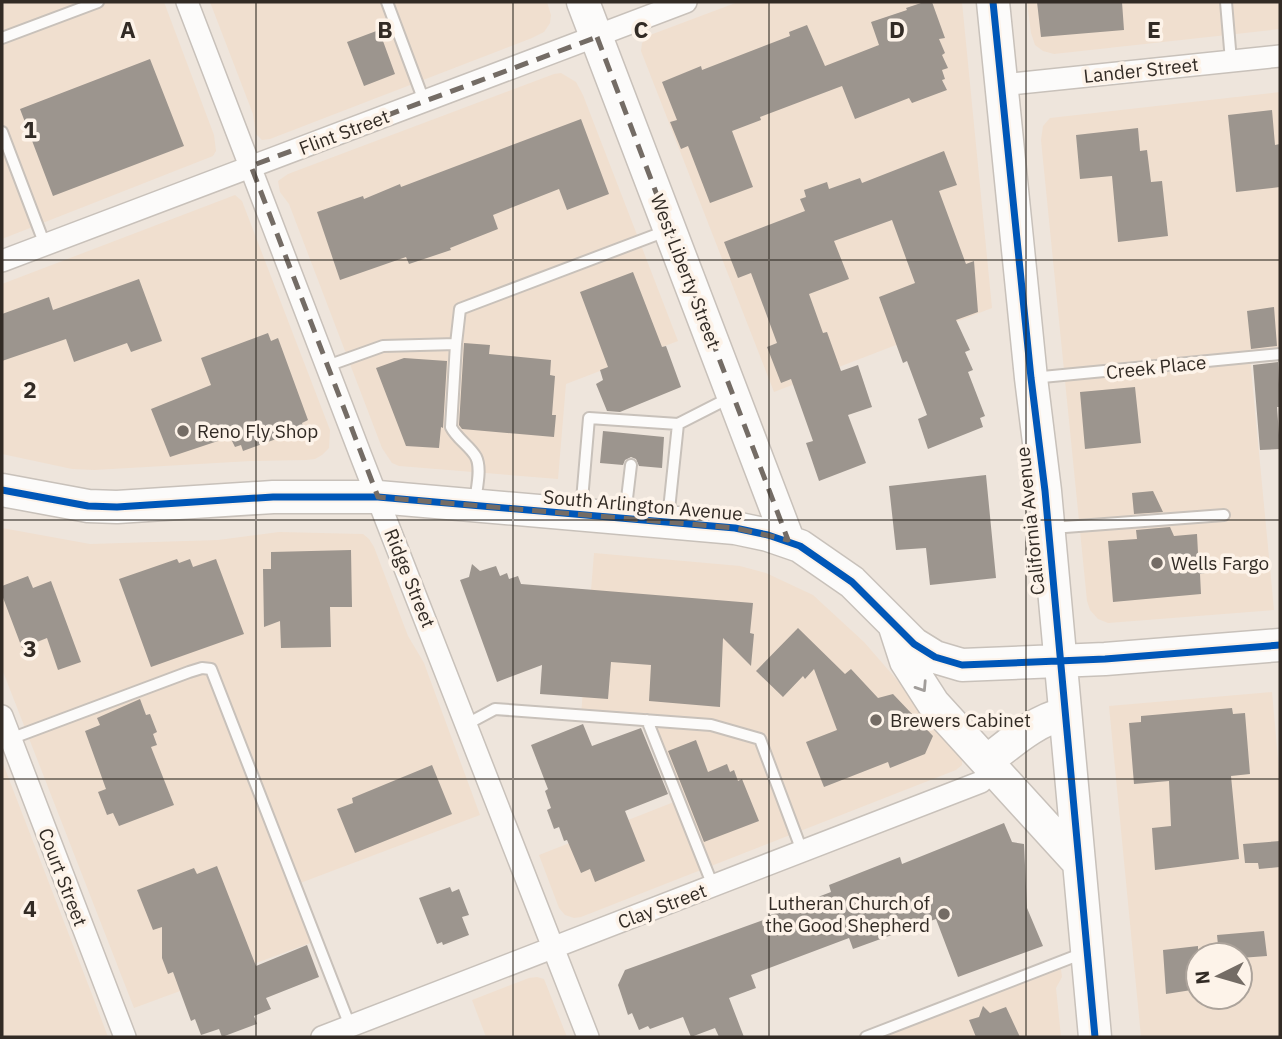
<svg xmlns="http://www.w3.org/2000/svg" width="1282" height="1039" font-family="'IBM Plex Sans',sans-serif">
  <rect width="100%" height="100%" fill="#eee5dc"/>
  <path fill="#f0dfcf" fill-rule="evenodd" d="M2,2H164L214,135L216,151L213,156L2,239Z
    M210,2H547L551,15L550,23L544,32L532,38L270,139L262,140L256,134L253,114Z
    M738,2H962L992,308L774,392L641,51L642,43L650,35Z
    M1027,2H1280V29L1054,54L1043,51L1035,45L1031,33Z
    M561,73L576,82L583,95L678,341L566,384L558,479L399,466L392,463L382,448L289,204L280,192L278,181L288,174L554,74Z
    M1280,92V354L1250,358L1274,610L1108,623L1098,619L1090,610L1087,601L1041,140L1043,126L1050,118Z
    M235,195L242,201L330,430L329,448L322,455L315,459L306,460L251,461L94,470L72,469L2,454V284Z
    M2,528L90,544L218,540L279,532L363,534L369,539L374,547L408,636L424,663L480,815L295,885L316,941L134,1008L2,669Z
    M594,553L740,566L766,573L813,595L864,642L957,749L962,757V765L956,770L581,917L574,918L565,915L559,908L539,855L679,800L647,720L581,715Z
    M1272,692L1280,781V1037H1141L1109,706ZM1198,955H1240V997H1198Z
    M2,761L93,997L108,1037H2Z
    M1060,962L1062,977L1056,988L1061,1037H865Z
    M537,977L544,979L567,1037H486L472,1000L529,978Z"/>
  <path fill="#9c958e" d="M924,2H932L945,38L939,39L945,53L942,55L948,68L942,70L945,79L942,80L947,90L912,103L909,98L855,119L842,86L760,117L761,120L732,131L753,187L710,203L688,146L681,149L670,122L677,120L662,82L701,66L702,70L790,36L789,32L807,25L825,66L879,45L871,22L907,10L906,8Z
    M1037,2H1122L1124,30L1041,37Z
    M379,30L395,74L364,86L347,42Z
    M150,59L184,146L53,196L20,109Z
    M1272,110L1275,145L1280,144V187L1236,192L1228,115Z
    M581,119L609,194L567,210L559,189L493,215L498,229L450,248L451,250L409,264L406,257L340,280L317,212L363,196L364,199L400,184L401,187Z
    M1138,128L1140,151L1147,150L1151,182L1162,181L1168,236L1118,242L1112,176L1080,179L1076,135Z
    M944,151L957,185L939,191L966,264L974,261L978,312L956,320L970,350L965,352L973,370L968,372L985,416L980,418L983,427L928,449L918,419L927,415L907,361L903,363L879,297L915,283L892,220L834,241L849,279L809,294L823,333L827,332L841,371L858,365L872,407L848,415L866,463L819,481L806,443L813,441L791,379L781,383L767,347L777,343L751,273L738,278L724,242L805,211L800,199L806,197L804,190L827,182L829,189L860,178L862,183Z
    M633,272L662,347L666,346L681,387L620,412L607,411L596,384L603,380L600,370L608,367L580,292Z
    M139,279L162,341L131,352L127,343L74,362L66,339L2,361V314L49,297L53,310Z
    M1274,307L1277,346L1251,349L1247,311Z
    M268,333L271,341L278,338L308,420L302,423L304,429L243,451L241,445L235,447L230,437L170,457L151,409L211,385L201,358Z
    M464,343L490,345L489,354L551,360L550,375L555,376L552,415H556L554,437L462,429L459,425Z
    M404,358L447,361L443,428L441,427L439,448L406,446L376,368Z
    M1278,362L1280,407H1277L1280,449L1260,450L1253,365Z
    M1135,387L1141,443L1085,449L1080,392Z
    M603,431L664,437L662,468L639,466L636,459L631,457L625,460L623,465L600,463Z
    M986,475L996,578L930,585L926,548L896,550L889,486Z
    M1153,491L1163,512L1134,514L1132,493Z
    M1170,527L1174,536L1197,534L1198,553H1203L1205,573L1200,574L1201,594L1113,602L1108,541L1137,539L1136,530Z
    M351,550L352,607H330L331,647L281,648L280,621L264,627L263,569H271V552Z
    M177,559L179,563L190,559L193,567L216,559L244,634L151,667L119,579Z
    M472,564L480,571L496,566L500,576L507,573L509,579L518,576L521,584L753,603L750,633L754,634L751,666L723,638L720,707L649,701L651,665L611,662L608,699L540,694L542,665L497,682L460,580L469,577Z
    M28,576L33,588L51,581L81,662L58,670L47,638L22,648L2,595V586Z
    M798,628L845,674L851,669L878,698L893,694L933,736L925,754L890,768L888,762L824,787L806,742L837,730L814,669L805,679L803,676L783,697L756,671Z
    M140,699L146,715L150,714L157,732L153,734L157,745L151,747L174,805L119,826L113,813L107,815L98,792L106,789L85,731L100,725L97,718Z
    M1232,708L1233,714L1245,713L1250,774L1231,776L1239,859L1155,870L1152,828L1171,826L1169,781L1134,784L1129,723L1141,722V716Z
    M583,724L592,746L641,728L668,794L625,811L645,861L595,882L590,869L581,873L567,840L564,841L559,827L554,829L547,810L551,808L545,791L548,789L531,745Z
    M696,740L708,772L727,764L730,772L734,770L738,781L742,779L759,821L704,842L668,751Z
    M432,765L452,814L355,853L337,809L353,803L352,798Z
    M1004,823L1012,842L1024,844L1027,908L1043,946L958,977L936,919L853,949L849,938L751,975L756,988L729,998L744,1037H719L715,1028L691,1037L683,1017L650,1029L648,1026L639,1030L632,1013L628,1015L618,985L625,970L769,918L768,916L831,892L829,885L900,857L902,864Z
    M1280,841V867L1259,869L1258,863H1245L1243,844Z
    M217,866L256,966L307,945L319,977L266,998L271,1009L254,1016L257,1024L222,1037L219,1029L201,1035L195,1019L191,1021L173,972L168,974L162,958V927L153,930L137,890L194,868L197,874Z
    M450,887L452,892L459,889L469,915L462,917L469,935L443,945L442,942L437,944L419,898Z
    M1264,931L1267,956L1240,958V955H1219L1217,935Z
    M1198,946V989L1166,994L1163,950Z
    M983,1006L990,1013L1006,1007L1020,1037H976L969,1020L979,1017Z"/>
  <g fill="none" stroke-linecap="round" stroke-linejoin="round">
    <g stroke="#c8c1ba" stroke-width="14">
      <path id="service" d="M387,2L424,101
        M1226,2L1231,61
        M2,38L98,2
        M2,132L45,245
        M456,344L451,427C457,439 470,446 476,457C482,469 476,490 475,503
        M327,366L383,346L456,344L460,309L666,231
        M1032,378L1280,354
        M581,512L589,418L678,424
        M625,515L631,465
        M668,519L678,424L731,397
        M1052,528L1224,515
        M647,720L713,886
        M467,724L495,709L711,725L760,739L802,851
        M10,739L189,672L202,668L211,669L350,1026
        M866,1037L1086,952"/>
    </g>
    <g stroke="#c8c1ba" stroke-width="24">
      <path id="minor" d="M187,2L361,456L588,1037
        M1001,85L1280,56
        M2,261L686,2
        M2,716L125,1037
        M322,1037L981,782L987,775V761"/>
    </g>
    <g stroke="#c8c1ba" stroke-width="35">
      <path id="secondary" d="M583,2L788,540
        M993,2L1031,378L1045,491L1095,1037
        M2,490L88,506L117,507L273,497H378L735,528L768,535L800,546L852,582L914,644L935,657L962,665L1105,659L1280,645
        M895,627L906,661L933,703L1078,862
        M987,761C1011,743 1034,721 1064,714"/>
    </g>
    <use href="#service" stroke="#fcfbfa" stroke-width="10"/>
    <use href="#minor" stroke="#fcfbfa" stroke-width="21"/>
    <use href="#secondary" stroke="#fcfbfa" stroke-width="32"/>
    <g stroke="#fdf3e9" stroke-width="11">
      <path id="cycleway" d="M993,2L1031,378L1045,491L1095,1037
        M2,490L88,506L117,507L273,497H378L735,528L768,535L800,546L852,582L914,644L935,657L962,665L1105,659L1280,645"/>
    </g>
    <use href="#cycleway" stroke="#0057b8" stroke-width="7"/>
  </g>
  <defs><path id="oneway-chevron" d="M-2-3.5L2.5 0L-2 3.5" fill="none" stroke-width="1.6" stroke-linecap="round" stroke-linejoin="round" transform="scale(1.75)"/></defs>
  <use stroke="#a19d9a" href="#oneway-chevron" transform="translate(922 687) rotate(57)"/>
  <path fill="none" stroke="#746c65" stroke-width="5" stroke-dasharray="14 9" stroke-linejoin="round" d="M597,37L788,540L735,528L378,497L251,166Z"/>
  <path fill="none" stroke="#322b25" stroke-width="2" stroke-opacity="0.55" d="M256,2V1037M513,2V1037M769,2V1037M1026,2V1037M2,260H1280M2,520H1280M2,779H1280"/>
  <g fill="#746c65" stroke="#fdf3e9" stroke-width="2.5">
    <circle cx="183" cy="431" r="7"/>
    <circle cx="1157" cy="563" r="7"/>
    <circle cx="876" cy="720" r="7"/>
    <circle cx="944" cy="914" r="7"/>
  </g>
  <g text-anchor="middle" stroke-width="7" stroke-linejoin="round" paint-order="stroke">
    <g font-size="19" fill="#322b25" stroke="#fdf3e9">
      <text transform="translate(1141 70) rotate(-6)" y="7">Lander Street</text>
      <text transform="translate(344 132) rotate(-21)" y="7">Flint Street</text>
      <text transform="translate(686 271) rotate(69)" y="7">West Liberty Street</text>
      <text transform="translate(1156 367) rotate(-6)" y="7">Creek Place</text>
      <text transform="translate(643 505) rotate(5)" y="7">South Arlington Avenue</text>
      <text transform="translate(1030 521) rotate(-96)" y="7">California Avenue</text>
      <text transform="translate(410 578) rotate(68)" y="7">Ridge Street</text>
      <text transform="translate(63 877) rotate(69)" y="7">Court Street</text>
      <text transform="translate(662 906) rotate(-21)" y="7">Clay Street</text>
    </g>
    <g font-size="19" fill="#322b25" stroke="#fdf3e9" text-anchor="start">
      <text x="197" y="438">Reno Fly Shop</text>
      <text x="1171" y="570">Wells Fargo</text>
      <text x="890" y="727">Brewers Cabinet</text>
      <text x="930" y="910" text-anchor="end">Lutheran Church of<tspan x="930" dy="22">the Good Shepherd</tspan></text>
    </g>
  </g>
  <g font-size="23" text-anchor="middle" font-weight="bold" fill="#322b25" stroke="#fdf3e9" stroke-width="7" stroke-linejoin="round" paint-order="stroke">
    <text x="128" y="38">A</text>
    <text x="385" y="38">B</text>
    <text x="641" y="38">C</text>
    <text x="897" y="38">D</text>
    <text x="1154" y="38">E</text>
    <text x="30" y="138">1</text>
    <text x="30" y="398">2</text>
    <text x="30" y="657">3</text>
    <text x="30" y="917">4</text>
  </g>
  <rect width="1282" height="1039" fill="none" stroke="#322b25" stroke-width="7"/>
  <g transform="translate(1219 976) rotate(265)"><circle r="33" fill="#fdf3e9" stroke="#aca39b" stroke-width="2"/>
  <path d="M0-5L12 26L0 18L-12 26Z" fill="#746c65"/>
  <text y="-10" font-size="19" font-weight="bold" text-anchor="middle" fill="#322b25">N</text>
  </g>
</svg>
